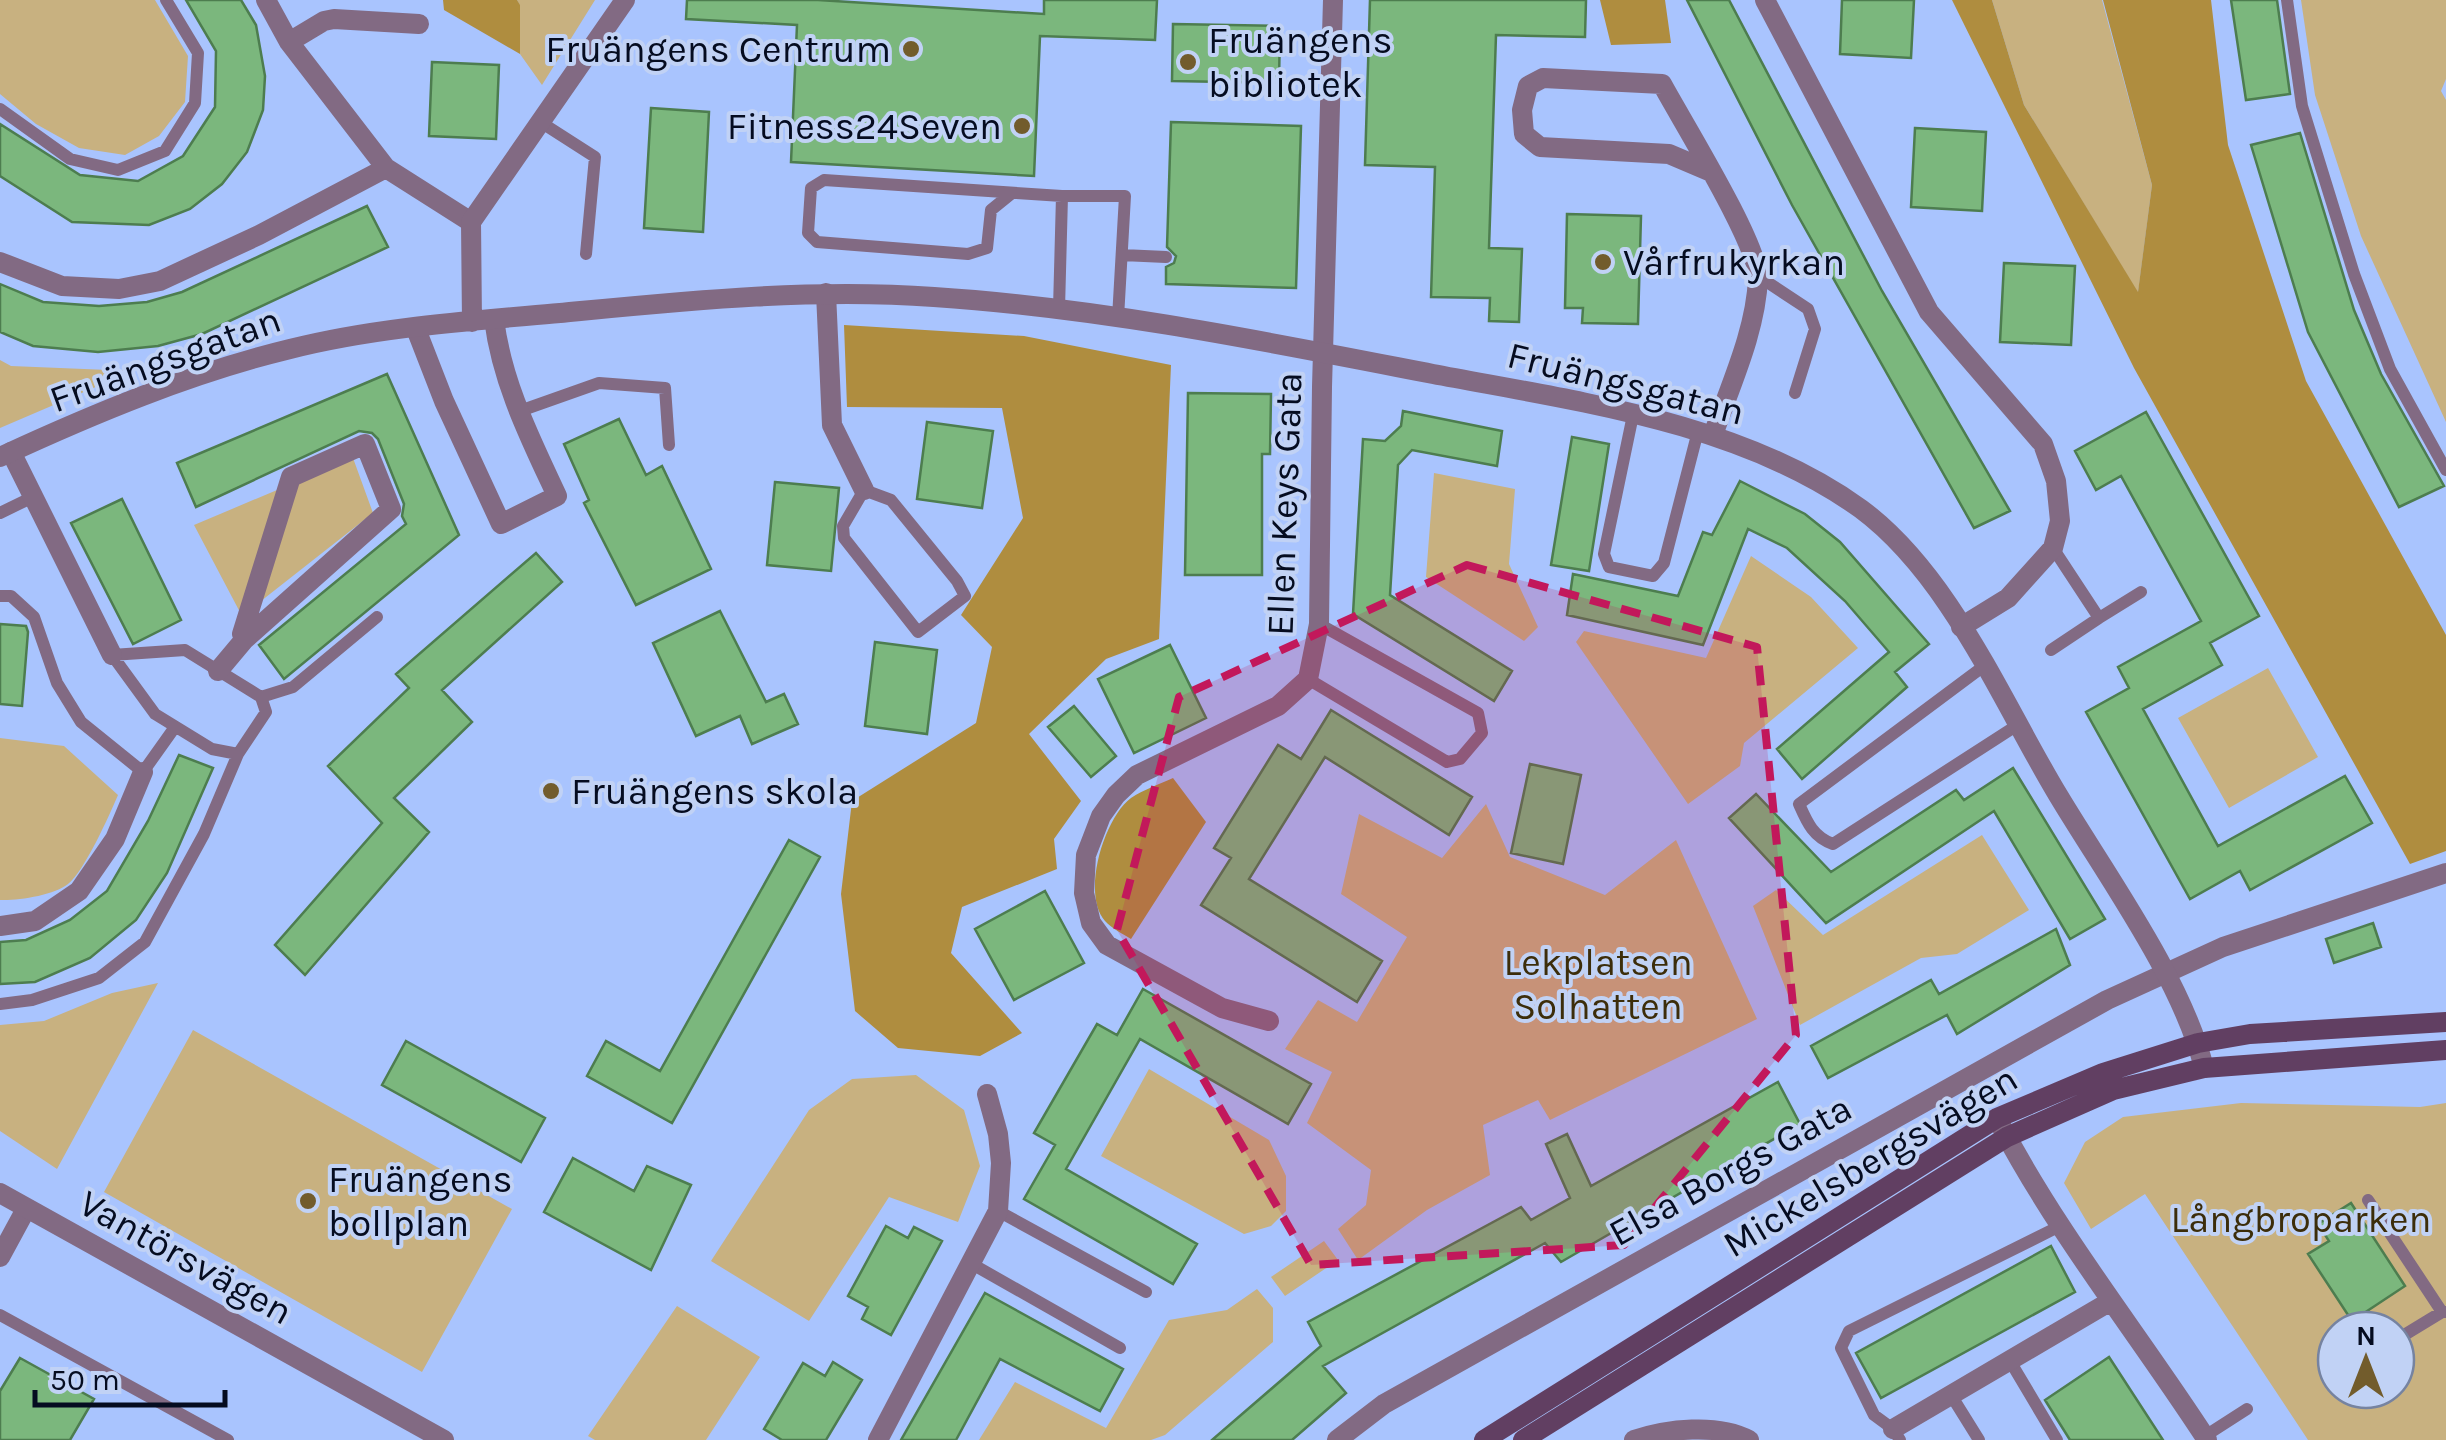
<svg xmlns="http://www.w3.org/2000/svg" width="2446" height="1440" font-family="Karla,sans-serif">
  <rect width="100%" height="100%" fill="#a9c4fe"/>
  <path fill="#c8b180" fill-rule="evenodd" d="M0,0H155L188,56L185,102L159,136L125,155L79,148L36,124L0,94Z
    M517,0H595L542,85L520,54V6Z
    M1992,0H2102L2152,185L2138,293L2024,105Z
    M2301,0H2446V79L2441,91L2446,100V422L2361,236L2315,95Z
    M0,360L11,366L133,371L0,428Z
    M353,458L373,513L242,616L194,525Z
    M1434,473L1515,489L1509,564L1538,627L1524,641L1426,577Z
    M1751,556L1811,597L1858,648L1744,743L1740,766L1688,804L1576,642L1584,631L1706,658Z
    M2268,668L2318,757L2229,808L2178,718Z
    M0,738L64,746L118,795C110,814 84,872 68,884C55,895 17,901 0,900Z
    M1486,804L1510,857L1605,895L1676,840L1757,1019L1550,1120L1538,1100L1483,1125L1490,1175L1427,1210L1358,1260L1338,1229L1366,1205L1371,1170L1307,1123L1332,1072L1285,1049L1318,1000L1357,1022L1407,937L1341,894L1359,814L1442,858Z
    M1982,835L2029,910L1957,954L1921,958L1800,1025L1753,906L1776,890L1823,935Z
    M158,983L57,1169L0,1131V1025L44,1021L112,993Z
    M193,1030L512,1209L422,1372L104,1192Z
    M1149,1069L1269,1140L1286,1176V1211L1271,1226L1244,1234L1101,1156Z
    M916,1075L964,1110L980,1166L958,1222L889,1197L809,1321L711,1261L809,1110L852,1079Z
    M2241,1103L2420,1107L2446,1103V1440H2308L2145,1194L2091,1229L2064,1183L2085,1142L2123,1117ZM2336,1330H2396V1390H2336Z
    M1324,1241L1338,1260L1285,1296L1271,1277Z
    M1257,1289L1273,1308V1342L1165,1435L1151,1440H979L1015,1382L1106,1428L1169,1320L1227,1310Z
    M677,1306L760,1357L706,1440H595L588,1436Z"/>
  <path fill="#af8d3f" d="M443,0H517L520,5V54L444,10Z
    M1600,0H1665L1671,43L1611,45Z
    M1952,0H1992L2024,105L2138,292L2152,185L2103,0H2211L2228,145L2306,381L2446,635V851L2410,864L2134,368Z
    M844,325L1024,336L1171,365L1159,639L1106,659L1029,734L1081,801L1054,839L1057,869L962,907L951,953L1022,1033L980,1056L898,1048L855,1011L841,894L852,801L976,723L992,647L961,615L1023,518L1002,408L847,407Z
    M1173,778L1206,822L1131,939C1123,934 1111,928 1105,921C1081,894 1104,818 1131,798C1143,790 1160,784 1173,778Z"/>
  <path fill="#7bb77d" stroke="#4d7d4f" stroke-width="2.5" d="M186,0H241L256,25L265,76L263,110L247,152L222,184L190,209L149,225L72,222L0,176V124L80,175L138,181L183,156L215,107L216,51Z
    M687,0H818L1044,14V0H1157L1155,40L1040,36L1034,176L791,162L797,25L686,19Z
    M1370,0H1586L1585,37L1496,35L1489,248L1522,249L1519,322L1489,321L1490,298L1431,297L1435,167L1365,165Z
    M1687,0H1729L1882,291L2010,511L1974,528L1792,205Z
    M1842,0H1914L1911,58L1840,54Z
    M2231,0H2277L2290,94L2246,100Z
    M1173,24L1280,26L1279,83L1172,81Z
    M432,62L499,65L496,139L429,136Z
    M651,108L709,112L703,232L644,228Z
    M1171,122L1301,126L1296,288L1166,284V267L1174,263L1176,256L1167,247Z
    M1915,128L1986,132L1982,211L1911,207Z
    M2300,133L2354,310L2381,374L2444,486L2399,507L2308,332L2251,145Z
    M367,206L388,247L202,334L158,346L98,352L33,346L0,332V284L43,302L99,306L147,302L182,292Z
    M1567,214L1641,216L1638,324L1582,323L1583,308H1565Z
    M2004,263L2075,266L2071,345L2000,342Z
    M387,374L459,535L284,679L259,645L406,524L402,516L404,504L378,439L372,433L359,431L196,507L177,463Z
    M1188,393L1271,394L1270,454H1262V575H1185Z
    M1403,411L1502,431L1497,466L1412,450L1398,465L1390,595L1512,671L1494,701L1353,614L1363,439L1385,441L1401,426Z
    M2146,412L2259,616L2210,643L2222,665L2143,709L2218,846L2345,776L2372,823L2250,890L2240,871L2190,899L2086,712L2129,688L2118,667L2201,621L2121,476L2096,490L2075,451Z
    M619,419L646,475L662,466L711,569L636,605L584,503L589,500L564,444Z
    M927,422L993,431L982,508L917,499Z
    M1572,437L1609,444L1589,571L1551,565Z
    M1740,481L1805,514L1840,542L1929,644L1895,672L1907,687L1802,779L1777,749L1889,652L1845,601L1787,548L1748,529L1703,645L1567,615L1573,574L1678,596L1703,532L1712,535Z
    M775,482L839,488L831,571L767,565Z
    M122,499L181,620L133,644L71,523Z
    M536,553L562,582L442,690L472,722L394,798L429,832L305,975L275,945L382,823L328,766L409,688L396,674Z
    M720,611L766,702L784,694L798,724L752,744L740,716L696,736L653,643Z
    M0,624L26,626L28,632L22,706L0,704Z
    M875,642L937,650L927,734L865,726Z
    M1170,645L1206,718L1134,753L1098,679Z
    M1074,706L1116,756L1091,777L1048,727Z
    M1331,710L1472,797L1449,835L1325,757L1249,879L1382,961L1357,1002L1201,905L1231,858L1214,848L1278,745L1301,759Z
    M179,755L213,768L167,873L136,920L90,958L35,982L0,984V942L26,940L70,920L107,891L148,821Z
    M1530,764L1581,775L1563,864L1511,853Z
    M2013,768L2105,919L2070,939L1994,811L1826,923L1729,818L1756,794L1831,872L1956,790L1964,800Z
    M789,840L820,857L672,1123L587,1076L606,1041L660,1071Z
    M1045,891L1084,963L1014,1000L975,929Z
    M2373,923L2381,947L2334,963L2326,939Z
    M2056,929L2070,965L1957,1034L1947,1015L1828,1078L1811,1046L1931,980L1939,994Z
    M1143,989L1311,1084L1288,1124L1140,1039L1066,1169L1197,1244L1173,1284L1024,1199L1055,1145L1034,1133L1097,1024L1117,1035Z
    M406,1041L545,1118L521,1162L382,1085Z
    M1778,1082L1800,1124L1561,1262L1545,1243L1323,1366L1346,1393L1292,1440H1212L1321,1346L1308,1322L1521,1207L1531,1220L1570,1198L1546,1144L1567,1134L1591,1186Z
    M573,1158L634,1191L647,1166L691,1185L651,1270L544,1212Z
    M2351,1203L2405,1286L2352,1321L2308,1254L2329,1241L2318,1224Z
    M886,1226L908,1238L914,1227L942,1241L891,1335L862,1319L868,1307L848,1296Z
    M2051,1246L2075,1292L1881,1398L1856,1353Z
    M985,1293L1123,1369L1100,1411L1000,1359L956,1440H901Z
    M2109,1357L2163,1440H2070L2045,1400Z
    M20,1358L94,1399L70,1440H0V1391Z
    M833,1362L862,1380L826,1440H782L764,1429L803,1363L825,1376Z"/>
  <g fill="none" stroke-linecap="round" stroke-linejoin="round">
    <path stroke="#826a83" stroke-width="12" d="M2287,0L2302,106L2354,274L2390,369L2446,470
      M0,109L70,159L118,170L165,151L195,103L198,53L166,0
      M542,123L595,157L586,254
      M1012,193L991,210L987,248L968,254L817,242L808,233L811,188L824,180L1062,196H1125L1118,318
      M1122,255L1166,257
      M1758,276L1808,309L1815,329L1795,393
      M1059,309L1062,196
      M517,412L599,383L665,388L669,445
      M1633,415L1604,554L1609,567L1653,576L1664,563L1698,431
      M864,490L891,500L957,581L965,596L918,632L844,538L843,526Z
      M0,513L33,497
      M0,596H11L34,617L57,683L81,722L143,772L175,727
      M2099,618L2141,592
      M185,650L261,697L266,712L238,754L212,749L155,714L112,655Z
      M2051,650L2099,618L2053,548
      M1984,666L1799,804C1807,822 1813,837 1833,844L2016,726
      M1308,679L1447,762L1460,759L1482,733L1478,713L1319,624
      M261,697L293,687L377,617
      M0,1004L32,1000L99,978L145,942L204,834L238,754
      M2368,1200L2442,1312H2446
      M998,1211L1146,1292
      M972,1264L1120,1348
      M0,1315L228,1440
      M2396,1340L2442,1312
      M2010,1361L2057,1440
      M1951,1395L1979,1440
      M2205,1436L2247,1409
      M1900,1440L1893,1429L1874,1415L1841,1348L1849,1331L2062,1225"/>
    <path stroke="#826a83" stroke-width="20" d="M266,0L289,42L386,168L471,222
      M1765,0L1929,312L2043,444L2056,481L2060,521L2053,548L2008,598L1961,627
      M289,42L324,21L334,19L419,24
      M1709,171L1669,154L1540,147L1524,134L1522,110L1528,86L1543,78L1662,84C1682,121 1759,245 1758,278C1756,331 1730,386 1713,435
      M0,262L62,286L119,289L160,281L259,235L386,168
      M826,293L832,425L864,490
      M416,329L444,401L501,524L557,496C530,438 502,383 494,319
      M11,452L112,655
      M218,671L244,640L391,509L365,444L291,477L242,634
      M0,926L35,921L79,891L115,839L143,772
      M1269,1021L1222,1008L1107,945L1091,923L1084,893L1086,855L1101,816L1116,795L1137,775L1278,706L1308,679L1319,624L1322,387L1333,0
      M2000,1124C2059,1236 2139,1335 2207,1440
      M0,1257L26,1209
      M1893,1429L2111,1301
      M878,1440L998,1211L1001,1163L998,1134L987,1094
      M1337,1440L1384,1404L2107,1000L2223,947L2446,873
      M1634,1440C1667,1429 1717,1423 1749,1440"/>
    <path stroke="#826a83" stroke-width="20" d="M472,322L471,222L625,0
      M0,457C93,414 191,373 290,349C377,327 471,321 560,313C685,301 809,288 934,297C1102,308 1268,342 1433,374C1575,401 1741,422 1861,509C1950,575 2002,702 2058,795C2106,875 2182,979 2204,1068
      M0,1193L444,1440"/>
    <path stroke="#613f62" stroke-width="20" d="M1484,1440L1997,1118L2103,1073L2198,1043L2250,1034L2446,1022
      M1523,1440L2007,1137L2113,1090L2204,1068L2446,1050"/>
  </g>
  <path fill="#c2185b" fill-opacity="0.2" stroke="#c2185b" stroke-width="8" stroke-dasharray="20 12" stroke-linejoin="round" d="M1467,565L1757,647L1796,1035L1624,1245L1311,1265L1117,930L1179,697Z"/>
  <g fill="#725c2c" stroke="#c1d2f5" stroke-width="4">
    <circle cx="911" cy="49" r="10"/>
    <circle cx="1188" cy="62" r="10"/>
    <circle cx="1022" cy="126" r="10"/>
    <circle cx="1603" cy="262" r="10"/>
    <circle cx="551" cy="791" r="10"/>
    <circle cx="308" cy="1201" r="10"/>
  </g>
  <g text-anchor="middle" stroke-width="8" stroke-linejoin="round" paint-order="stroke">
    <g font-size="38" fill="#050c20" stroke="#c1d2f5" text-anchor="start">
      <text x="1208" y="53">Fruängens<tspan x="1208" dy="44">bibliotek</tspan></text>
      <text x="891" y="62" text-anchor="end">Fruängens Centrum</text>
      <text x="1002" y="139" text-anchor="end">Fitness24Seven</text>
      <text x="1623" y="275">Vårfrukyrkan</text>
      <text x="571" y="804">Fruängens skola</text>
      <text x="328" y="1192">Fruängens<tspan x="328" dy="44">bollplan</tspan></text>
    </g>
    <g font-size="38" fill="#050c20" stroke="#c1d2f5">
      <text transform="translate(165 359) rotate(-20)" y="13">Fruängsgatan</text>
      <text transform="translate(1626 383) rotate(14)" y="13">Fruängsgatan</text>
      <text transform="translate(1284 504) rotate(-88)" y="13">Ellen Keys Gata</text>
      <text transform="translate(1870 1161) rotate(-31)" y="13">Mickelsbergsvägen</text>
      <text transform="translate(1730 1170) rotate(-29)" y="13">Elsa Borgs Gata</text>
      <text transform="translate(186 1257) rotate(29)" y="13">Vantörsvägen</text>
    </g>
    <g font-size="38" fill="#3c2d0a" stroke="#c1d2f5">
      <text x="1598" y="975">Lekplatsen<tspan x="1598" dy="44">Solhatten</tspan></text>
      <text x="2301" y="1232">Långbroparken</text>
    </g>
  </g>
  <g transform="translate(2366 1360)"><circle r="48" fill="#c1d2f5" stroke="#7683a0" stroke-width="2.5"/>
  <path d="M0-8L18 38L0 25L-18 38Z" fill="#725c2c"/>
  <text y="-15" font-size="28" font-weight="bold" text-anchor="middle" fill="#050c20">N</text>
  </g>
  <path d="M35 1390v15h190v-15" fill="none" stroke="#050c20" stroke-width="5"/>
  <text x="50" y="1390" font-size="30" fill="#050c20" stroke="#c1d2f5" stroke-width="8" paint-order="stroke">50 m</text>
</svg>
